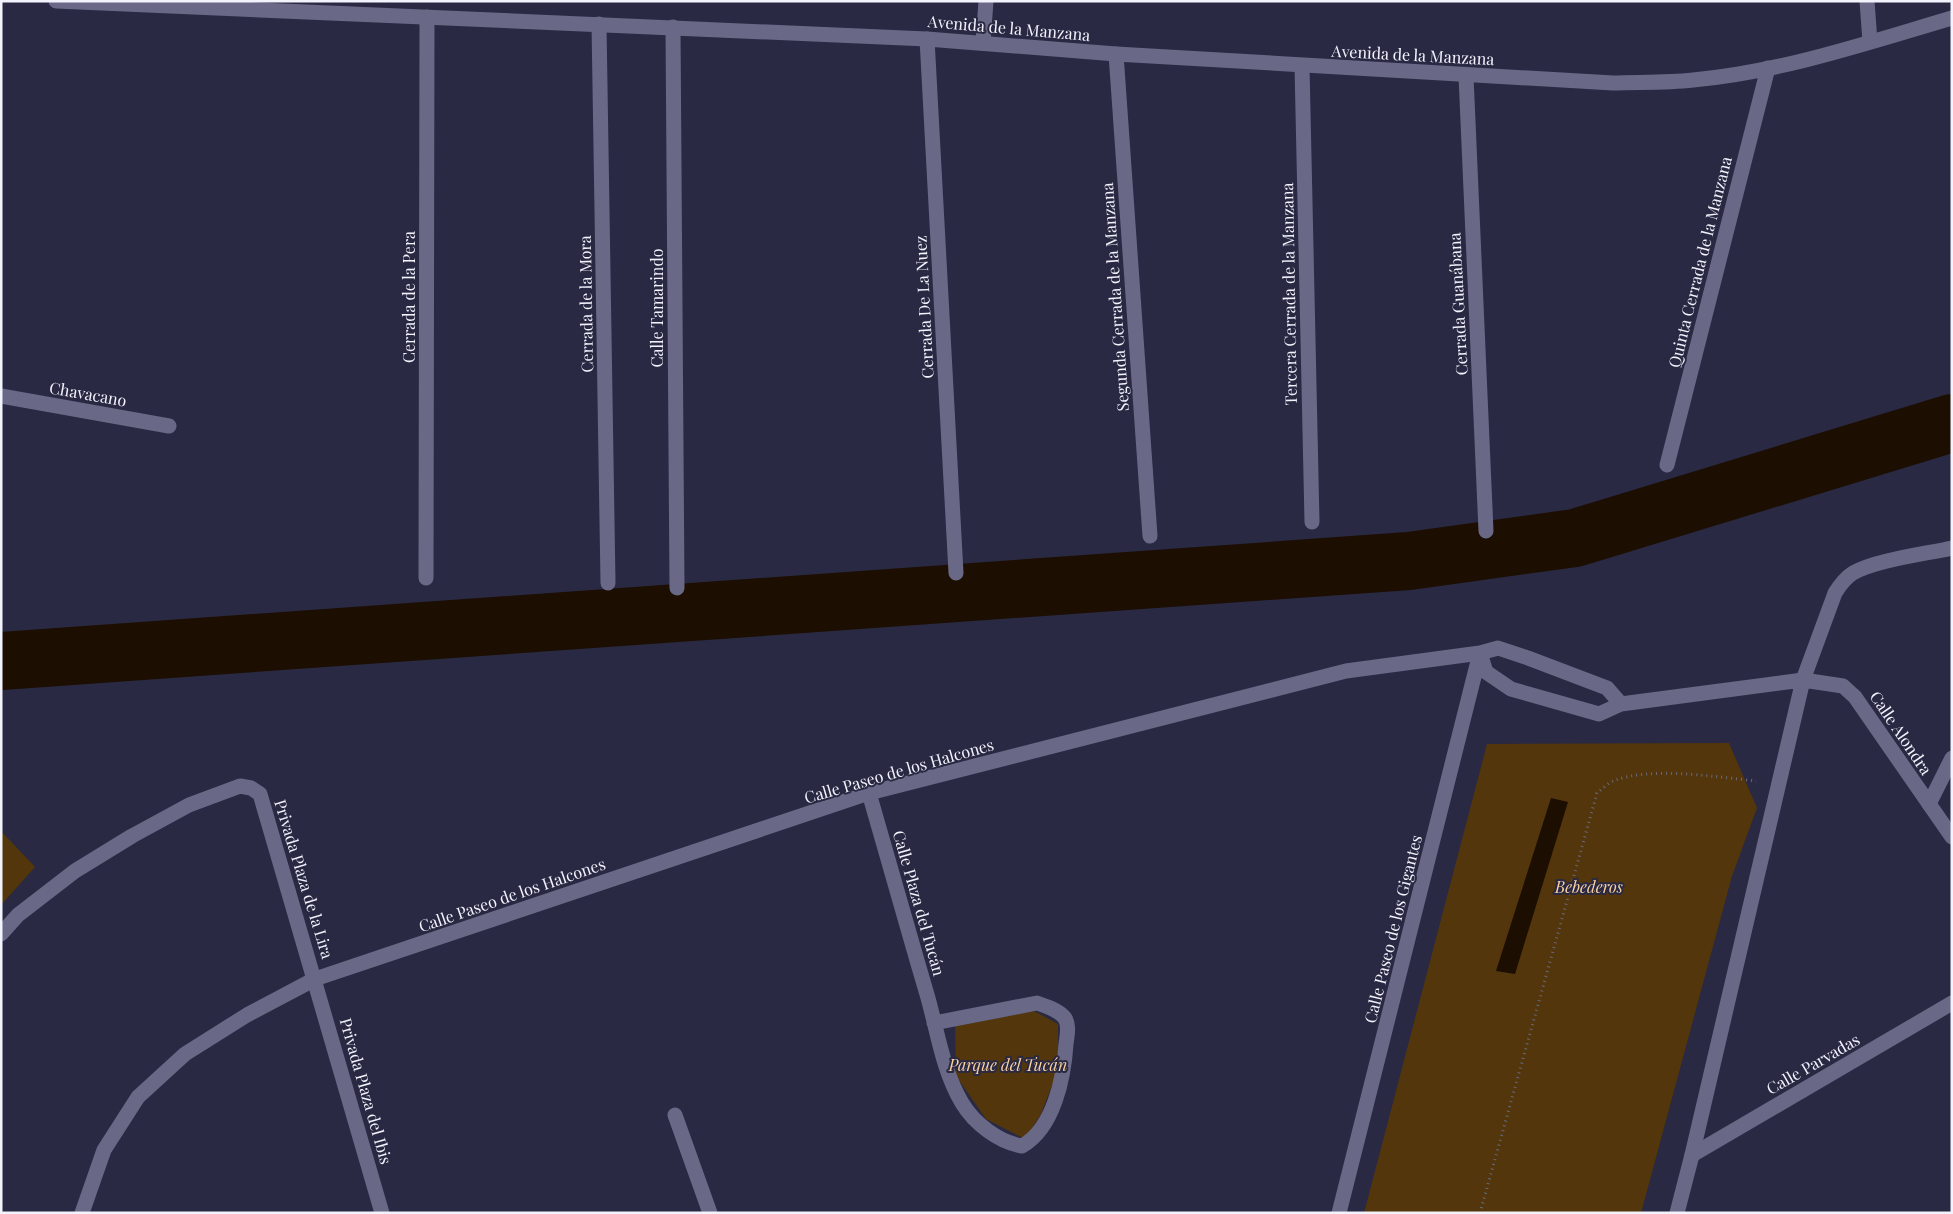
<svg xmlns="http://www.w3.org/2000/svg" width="1953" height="1214" font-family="'Playfair Display',serif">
  <rect width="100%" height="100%" fill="#292943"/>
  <path fill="#53360b" d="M1729,743L1757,808L1732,876L1641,1213H1364L1487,744Z
    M1,831L35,867L1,905Z
    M1034,1011L1058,1024V1070L1041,1114L1025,1139L986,1119L956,1076L955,1026Z"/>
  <path fill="#1c0e00" d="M1551,798L1568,802L1515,974L1496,971Z"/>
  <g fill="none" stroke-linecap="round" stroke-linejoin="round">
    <path stroke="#1c0e00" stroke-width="58" d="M1,661L1409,561L1575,538L1952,423"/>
    <path stroke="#68697e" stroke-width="3" stroke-dasharray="1 4" stroke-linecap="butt" d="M1480,1213L1597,793C1602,789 1607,784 1613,781C1651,766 1716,777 1756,781"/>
    <path stroke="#696987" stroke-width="15" d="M599,24L608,583
      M673,27L677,588
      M927,39L956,573
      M983,43L986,1
      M1116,54L1150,536
      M1302,66L1312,522
      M1466,76L1486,531
      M1,396L169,426
      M1667,465L1768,68
      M426,578L427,17
      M1803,680L1835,593C1840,585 1845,578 1853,573C1876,560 1925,554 1952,548
      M869,793C889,862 908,930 928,998C938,1034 943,1071 962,1103C974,1123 998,1142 1022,1146C1054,1128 1064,1077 1066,1044C1067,1036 1070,1024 1064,1017C1058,1010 1046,1006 1037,1003L934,1023
      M1929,804L1952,758
      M1,934L18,915L75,871L132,836L189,805L240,786L251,788L260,794L382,1213
      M675,1115L710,1213
      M1692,1155L1952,1003"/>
    <path stroke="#696987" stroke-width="15" d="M56,1L927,39L1116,54L1613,83C1639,82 1666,83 1693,80C1781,72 1867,43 1952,18
      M1867,1L1870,42
      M1480,653L1486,672L1511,689L1599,714L1621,704L1803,680L1843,686L1855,697L1952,837
      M82,1213L104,1150L138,1097L185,1054L247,1015L315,979L869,793L1346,671L1480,653L1498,648L1528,658L1607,688L1621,704
      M1339,1213L1480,653
      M1677,1213L1692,1155L1803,680"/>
  </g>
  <g text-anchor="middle" stroke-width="4" stroke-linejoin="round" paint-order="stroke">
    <g font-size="16" fill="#f2f3fd" stroke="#292943">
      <text transform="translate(1009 28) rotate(5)" y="6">Avenida de la Manzana</text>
      <text transform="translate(1413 55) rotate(3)" y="6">Avenida de la Manzana</text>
      <text transform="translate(1700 262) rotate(-76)" y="6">Quinta Cerrada de la Manzana</text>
      <text transform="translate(1289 294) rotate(-91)" y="6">Tercera Cerrada de la Manzana</text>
      <text transform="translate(409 297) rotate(-90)" y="6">Cerrada de la Pera</text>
      <text transform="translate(1115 297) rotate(-94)" y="6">Segunda Cerrada de la Manzana</text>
      <text transform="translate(586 304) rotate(-91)" y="6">Cerrada de la Mora</text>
      <text transform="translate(1458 304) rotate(-93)" y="6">Cerrada Guanábana</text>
      <text transform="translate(924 307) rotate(-93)" y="6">Cerrada De La Nuez</text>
      <text transform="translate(657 308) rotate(-90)" y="6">Calle Tamarindo</text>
      <text transform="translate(88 394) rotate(10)" y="6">Chavacano</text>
      <text transform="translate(1901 733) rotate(56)" y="6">Calle Alondra</text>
      <text transform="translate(899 771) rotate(-16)" y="6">Calle Paseo de los Halcones</text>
      <text transform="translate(304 879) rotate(73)" y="6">Privada Plaza de la Lira</text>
      <text transform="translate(512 895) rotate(-19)" y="6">Calle Paseo de los Halcones</text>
      <text transform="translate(919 903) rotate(74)" y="6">Calle Plaza del Tucán</text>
      <text transform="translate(1393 929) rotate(-76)" y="6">Calle Paseo de los Gigantes</text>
      <text transform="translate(1813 1064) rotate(-30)" y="6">Calle Parvadas</text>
      <text transform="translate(366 1091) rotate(74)" y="6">Privada Plaza del Ibis</text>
    </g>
    <g font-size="16" font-style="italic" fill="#f9d1a0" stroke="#292943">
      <text x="1589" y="893">Bebederos</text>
      <text x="1008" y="1071">Parque del Tucán</text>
    </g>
  </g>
  <rect width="1953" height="1214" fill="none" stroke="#f2f3fd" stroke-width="5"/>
</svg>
